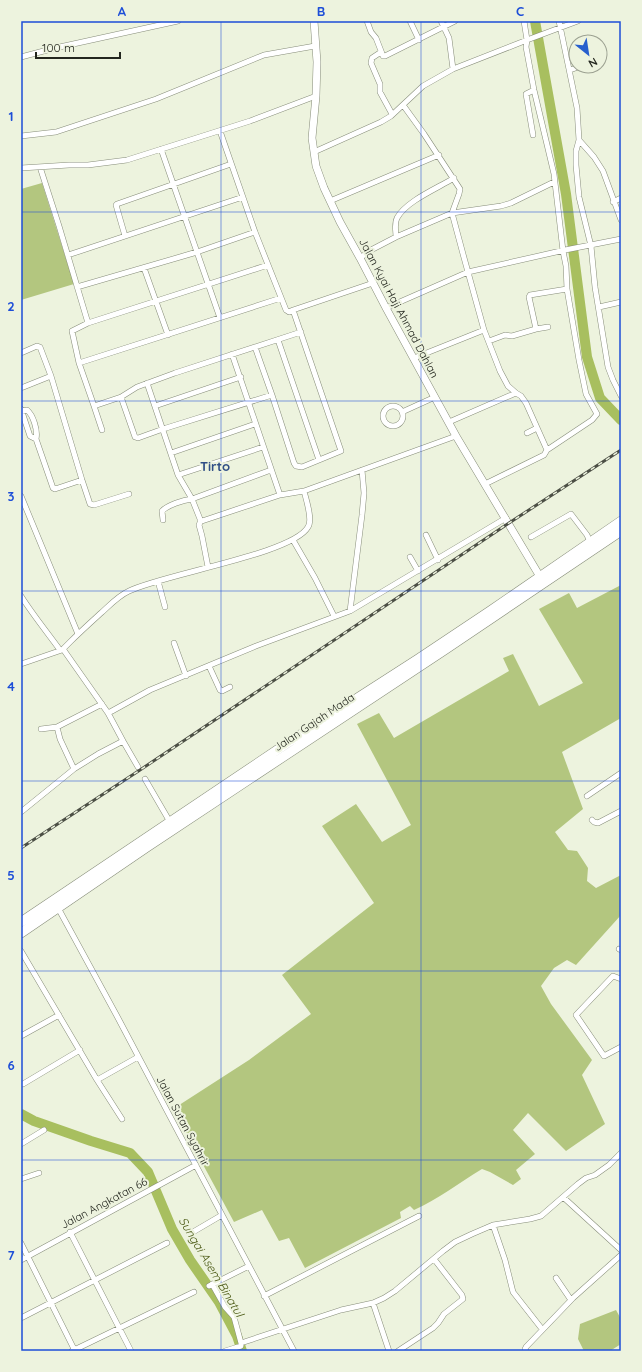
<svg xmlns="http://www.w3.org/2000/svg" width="642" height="1372" font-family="Quicksand,sans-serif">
  <rect width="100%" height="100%" fill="#edf3de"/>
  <path fill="#b3c67f" d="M42,183L74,284L21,300V189Z
    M621,585V718L562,752L583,809L555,832L568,850L577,851L588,868L587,881L596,888L621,875V915L576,965L567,960L554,968L541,986L551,1004L592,1060L582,1075L605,1124L566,1151L528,1113L513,1130L535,1154L516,1170L521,1179L513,1185L490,1172L482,1169C459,1183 438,1199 414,1210L410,1206L400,1212L401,1218L305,1268L289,1238L279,1241L262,1210L234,1222L173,1109L249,1060L311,1014L282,975L374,903L322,826L356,804L382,842L411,825L357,724L379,713L394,738L509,671L503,658L513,654L539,706L583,683L539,609L569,593L577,608Z
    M616,1310L621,1319V1344L610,1351H584L578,1339L580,1324Z"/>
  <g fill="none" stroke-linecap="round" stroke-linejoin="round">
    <path stroke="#a8bf5f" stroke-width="10" d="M535,21L566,194L587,357L600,398L621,420
      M21,1114L34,1121L91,1141L130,1153L148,1172L172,1229L190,1260L219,1302L237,1336L242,1351"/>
    <g stroke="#878d7a" stroke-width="6">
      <path id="street" d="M367,21L371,32L376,38L383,56H385L455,21
        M410,21L419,40
        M441,21L449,38L453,69
        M559,21L577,108L579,140L576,151V165L579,197L591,246L595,287L608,367L613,380L621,396
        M381,52L372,58L371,63L380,84V92L392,114
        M21,57L55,48L178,21
        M570,70L581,66
        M403,105L424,134L460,189L459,194L452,213L501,206L511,203L554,182
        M220,131L255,232L286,310L289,312L293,310L373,283
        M533,135L526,94L534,90
        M21,136L56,132L156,99L264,55L315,46
        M579,140L594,157L603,171L621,220
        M161,149L220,318
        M314,152L381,122L391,116L423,86L453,69L527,40L578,21
        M40,167L59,226L88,323
        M21,168L69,165H88L127,160L250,121L316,96
        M330,201L439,155
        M613,202L621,198
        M125,236L116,205L117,204L231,164
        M396,237C396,231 394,224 397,218C406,201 438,188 454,178
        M68,255L243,197
        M360,258L371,250L396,237L452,213L463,254L484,330
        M268,265L88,323L72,331L79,363L94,406L121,397L137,387L175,373L301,332
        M144,268L168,335
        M77,287L197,252L255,232
        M599,307L621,302
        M386,308L468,272L565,250L621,239
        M536,329L548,327
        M278,340L319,460
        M489,341L505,335L512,336L536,329L529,297L530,295L567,289
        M255,347L272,395L294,463L296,466L302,467L341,451L293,310
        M21,353L37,346L40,347L51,376
        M232,354L280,495
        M414,358L484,330L500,371L508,386L516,393L521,396L526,403L547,450
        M79,363L281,298
        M147,383L178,475L192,499L200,519L202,521L280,495L304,491L456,436
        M21,388L51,376L82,480L90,504L94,505L129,494
        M121,397L135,437L138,438L163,429L272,395
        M94,406L102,430
        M155,406L241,377
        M383 416a10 10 0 1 1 20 0a10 10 0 1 1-20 0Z
        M21,409L30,436L36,439
        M22,411L27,410C33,415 38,430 36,439L53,488L55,489L82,480
        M402,412L435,397
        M449,422L516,393
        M527,433L537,428
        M171,453L255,424
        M178,475L263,447
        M485,484L544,455L547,450L592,420L597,414L586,394L579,360L567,289L566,266L563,251L554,174L534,90L526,47L527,40L524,21
        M21,496L78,634
        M163,520L162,511C168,505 183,500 192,499L271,470
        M201,520L199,525L202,536L208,567
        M426,535L438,560
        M531,537L571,514L587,535L590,542
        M293,540L315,578L334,616
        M410,557L418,571
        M158,581L165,607
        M21,596C33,615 47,632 60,650
        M350,611L362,515L364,493L362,470
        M174,643L186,676
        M21,664L62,650
        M209,666L220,690L222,691L230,687
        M108,713L63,649L70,642C80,632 90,623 101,613C110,605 118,596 129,591C164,574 293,554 308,527C313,520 306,499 304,491
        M57,727L60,739L74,769
        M41,729L57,727L102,704
        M123,741L138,767
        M145,779L170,822
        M587,796L621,773
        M21,812L74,769L98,754L123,741L108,713L112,711L150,690L256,646L350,611L506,518
        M592,820L594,822L598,823L621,811
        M57,906L118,1018L294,1351
        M619,949L621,950
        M21,951L97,1080L138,1057
        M621,979L613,976L576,1015L604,1056L621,1047
        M21,1036L59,1015
        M97,1080L122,1119
        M23,1084L80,1050
        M21,1144L44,1130
        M21,1179L39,1173
        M563,1197L621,1250
        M493,1225L505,1260L513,1292L542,1329
        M70,1232L131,1351
        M193,1232L222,1215
        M21,1243L75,1351
        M21,1260L196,1165
        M556,1278L571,1300
        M212,1284L225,1307L234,1317L241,1343
        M209,1286L249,1266
        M264,1296L419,1216
        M373,1303L389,1351
        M21,1318L167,1243
        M72,1351L194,1292
        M225,1351L241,1346V1343L341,1310L373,1303L384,1298L395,1291L443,1251L455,1242L472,1234L493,1225L530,1219L541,1216L578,1184L586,1178L595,1175L609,1165L621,1153
        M398,1351L433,1328L438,1323L444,1314L463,1299L462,1295L434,1259
        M526,1351L525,1349L526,1347L573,1298L621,1255"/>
    </g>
    <g stroke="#878d7a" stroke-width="8">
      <path id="secondary" d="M314,21L317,62L316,96L312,138L316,166L324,188L340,222L360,258L386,308L456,436L542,580"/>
    </g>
    <g stroke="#878d7a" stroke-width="10">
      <path id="highway" d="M21,922L286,744L418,659L490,611L621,521
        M21,933L147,847L446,649L621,531"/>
    </g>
    <use href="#street" stroke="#fff" stroke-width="5"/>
    <use href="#secondary" stroke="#fff" stroke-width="7"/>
    <use href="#highway" stroke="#fff" stroke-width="9"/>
    <g stroke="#4c4f45" stroke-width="3">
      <path id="rail" d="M21,848L140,770L509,523L621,450"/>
    </g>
    <use href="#rail" stroke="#edf3de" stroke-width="1.5" stroke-dasharray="4.5" stroke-linecap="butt"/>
  </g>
  <path fill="none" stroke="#1d4ed8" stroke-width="1" stroke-opacity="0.55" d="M221,21V1351M421,21V1351M21,212H621M21,401H621M21,591H621M21,781H621M21,971H621M21,1160H621"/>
  <g text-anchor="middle" stroke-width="4" stroke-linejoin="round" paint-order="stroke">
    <g font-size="11" fill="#23261e" stroke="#edf3de">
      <text transform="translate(399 308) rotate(62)" y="4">Jalan Kyai Haji Ahmad Dahlan</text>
      <text transform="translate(314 722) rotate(-34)" y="4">Jalan Gajah Mada</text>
      <text transform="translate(183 1121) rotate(62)" y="4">Jalan Sutan Syahrir</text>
      <text transform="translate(104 1203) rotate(-28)" y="4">Jalan Angkatan 66</text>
    </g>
    <g font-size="12" font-style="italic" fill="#4e5c18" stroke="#edf3de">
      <text transform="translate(211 1267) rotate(59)" y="4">Sungai Asem Binatul</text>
    </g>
    <g font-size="13" font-weight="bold" fill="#304e86" stroke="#edf3de">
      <text x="215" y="471">Tirto</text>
    </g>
  </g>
  <rect width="642" height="1372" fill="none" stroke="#edf3de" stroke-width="44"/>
  <g transform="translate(588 54) rotate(150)"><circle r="19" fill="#edf3de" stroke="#9ca191"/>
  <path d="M0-3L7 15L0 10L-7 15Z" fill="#275fcd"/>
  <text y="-6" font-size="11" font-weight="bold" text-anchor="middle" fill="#23261e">N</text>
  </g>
  <path d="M36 52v6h84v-6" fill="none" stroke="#23261e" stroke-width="2"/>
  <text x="42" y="52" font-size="12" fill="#23261e" stroke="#edf3de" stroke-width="3" paint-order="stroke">100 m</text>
  <rect x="22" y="22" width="598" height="1328" fill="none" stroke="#1d4ed8" stroke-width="1.5"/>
  <g font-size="13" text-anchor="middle" font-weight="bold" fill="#1d4ed8">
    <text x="122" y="16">A</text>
    <text x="321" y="16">B</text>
    <text x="520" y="16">C</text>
    <text x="11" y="121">1</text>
    <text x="11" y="311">2</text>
    <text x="11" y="501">3</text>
    <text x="11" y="691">4</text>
    <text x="11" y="880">5</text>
    <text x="11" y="1070">6</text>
    <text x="11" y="1260">7</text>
  </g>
</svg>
